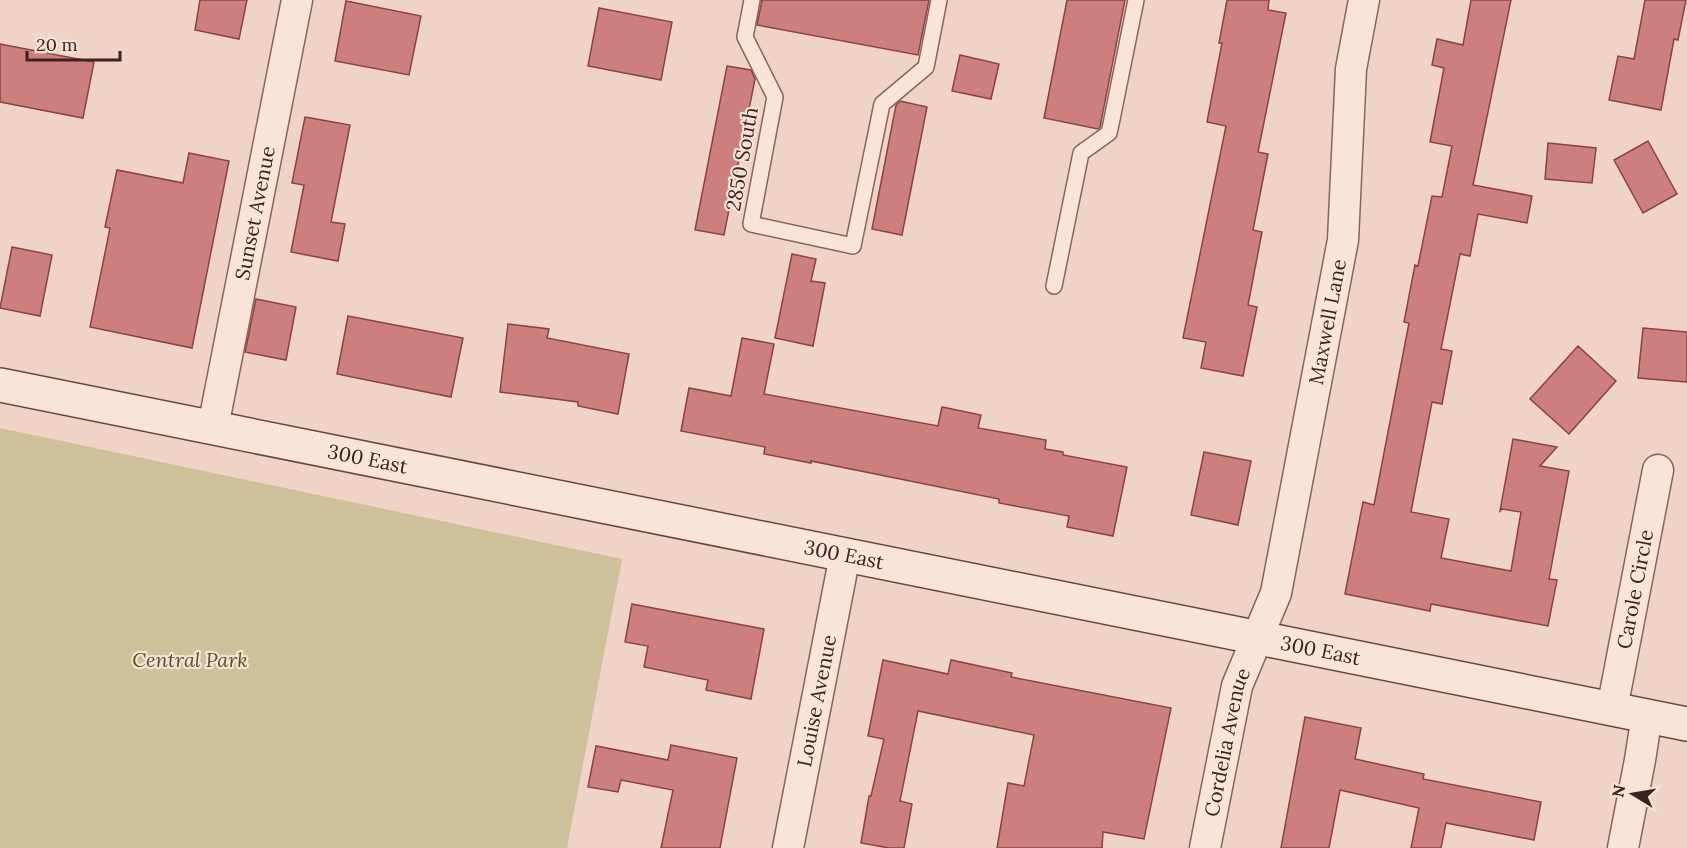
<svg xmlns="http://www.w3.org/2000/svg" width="1687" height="848" font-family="Lora,serif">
  <rect width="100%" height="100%" fill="#efd3c7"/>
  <path fill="#cdc09a" d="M0,428L622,559L567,848H0Z"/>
  <path fill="#cd7f7d" stroke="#8a4342" stroke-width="1.5" d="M200,0H247L239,39L195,30Z
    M762,0H929L918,55L757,25Z
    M1067,0H1125L1100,127L1098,129L1044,118Z
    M1227,0H1269L1268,10L1286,13L1258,152L1268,154L1253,230L1262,232L1248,305L1257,307L1243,376L1201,368L1206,342L1183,338L1226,126L1207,122L1222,43H1219Z
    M1471,0H1511L1473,185L1532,196L1527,223L1478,214L1470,256L1460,254L1441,349L1452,351L1442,404L1432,402L1411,512L1449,519L1441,558L1511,571L1521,512L1502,509L1500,511L1513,439L1557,447L1540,466L1569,471L1549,579L1557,580L1548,626L1431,604L1430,611L1345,594L1363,502L1374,505L1409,323L1404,322L1415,265L1418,266L1432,196L1442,197L1452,146L1430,142L1444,68L1432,65L1437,39L1463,45Z
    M1645,0H1686L1678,40L1674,39L1661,110L1609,100L1618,56L1634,59Z
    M346,1L421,16L409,75L335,61Z
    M599,8L672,22L661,80L588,66Z
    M0,44L94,62L83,118L0,102Z
    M960,55L999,64L991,99L952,91Z
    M727,66L751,70L755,79L724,235L695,230Z
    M900,101L927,107L902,235L872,229L896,105Z
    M305,117L350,125L331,222L345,224L338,261L291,252L304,185L292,183Z
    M1648,141L1677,194L1643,213L1614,160Z
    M1548,143L1596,148L1592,183L1545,179Z
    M189,153L229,161L192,348L90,327L110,228L105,227L117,170L183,183Z
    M12,247L52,255L40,316L0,308Z
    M792,254L816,259L811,281L825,283L813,346L775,338Z
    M256,299L296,307L286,360L245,352Z
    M348,316L463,338L451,397L337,374Z
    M508,324L549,329L547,338L629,354L618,414L578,406V402L500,392Z
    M1643,328L1687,332V382L1638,378Z
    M742,338L774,344L764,394L938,426L942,407L981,415L978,428L1046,440L1045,449L1063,452V455L1127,467L1113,536L1067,527L1069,516L999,503V499L811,461V463L764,454L765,447L681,431L689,388L731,396Z
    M1578,346L1616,381L1569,434L1530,399Z
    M1204,452L1251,461L1238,525L1191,515Z
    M632,604L764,629L751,699L706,690L708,680L644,667L648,646L625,642Z
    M883,660L948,674L951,660L1012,673L1011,677L1171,708L1144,839L1103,832L1102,848H997L1008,783L1024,786L1034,735L918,711L900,801L912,804L904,848H889L861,843L869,796H871L884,739L868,736Z
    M1305,717L1361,728L1355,759L1424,774L1423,779L1541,802L1534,840L1446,823L1441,848H1411L1419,808L1340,790L1329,848H1281Z
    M671,745L737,758L720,848H661L673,790L621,780L618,792L588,787L596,746L668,760Z"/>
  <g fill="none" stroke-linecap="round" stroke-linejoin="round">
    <g stroke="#8b635c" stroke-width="18">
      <path id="lane" d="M752,0L745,37L775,97L751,224L853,246L882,104L926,67L939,0
        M1054,286L1081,153L1109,133L1111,124L1136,0"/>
    </g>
    <g stroke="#8b635c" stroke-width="33">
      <g id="street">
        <path id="s1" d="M213,427L297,0"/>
        <path id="s2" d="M1612,709L1658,470"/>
        <path id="s3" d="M788,848L845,555"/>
        <path id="s4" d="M1205,848L1237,686L1276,593L1343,240L1351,69L1364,0"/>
        <path d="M1623,848L1640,760L1647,715"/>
      </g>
    </g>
    <g stroke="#6c443f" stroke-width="36">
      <g id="secondary">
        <path id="s5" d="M0,385L1687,724"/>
      </g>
    </g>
    <use href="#lane" stroke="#f9e4da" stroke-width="15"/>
    <use href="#street" stroke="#f9e4da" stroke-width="30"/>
    <use href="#secondary" stroke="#f9e4da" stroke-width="33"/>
  </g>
  <g text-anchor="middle" stroke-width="4.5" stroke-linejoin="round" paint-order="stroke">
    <g font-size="20" fill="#3b2220" stroke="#f6e1d7">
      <text transform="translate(742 159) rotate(-80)" y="7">2850 South</text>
      <text dy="7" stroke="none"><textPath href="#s1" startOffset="218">Sunset Avenue</textPath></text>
      <text dy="7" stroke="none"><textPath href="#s4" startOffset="542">Maxwell Lane</textPath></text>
      <text dy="7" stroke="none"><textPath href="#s5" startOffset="375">300 East</textPath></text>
      <text dy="7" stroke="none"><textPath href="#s5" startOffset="861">300 East</textPath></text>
      <text dy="7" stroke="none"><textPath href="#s2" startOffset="122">Carole Circle</textPath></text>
      <text dy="7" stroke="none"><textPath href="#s5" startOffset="1347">300 East</textPath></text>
      <text dy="7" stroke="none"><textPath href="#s3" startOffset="150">Louise Avenue</textPath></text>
      <text dy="7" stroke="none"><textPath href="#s4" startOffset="108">Cordelia Avenue</textPath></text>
    </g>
    <g font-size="20" font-style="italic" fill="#575126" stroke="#f6e1d7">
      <text x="190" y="667">Central Park</text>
    </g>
  </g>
  <g transform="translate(1633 794) rotate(281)" stroke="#f6e1d7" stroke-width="4.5" paint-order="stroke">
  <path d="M0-4.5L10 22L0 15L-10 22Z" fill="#3b2220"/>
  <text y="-9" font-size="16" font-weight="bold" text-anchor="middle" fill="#3b2220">N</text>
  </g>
  <path d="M27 51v9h93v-9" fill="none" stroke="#3b2220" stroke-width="3"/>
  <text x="36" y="51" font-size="18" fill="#3b2220" stroke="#f6e1d7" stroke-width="4.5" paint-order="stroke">20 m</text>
</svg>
